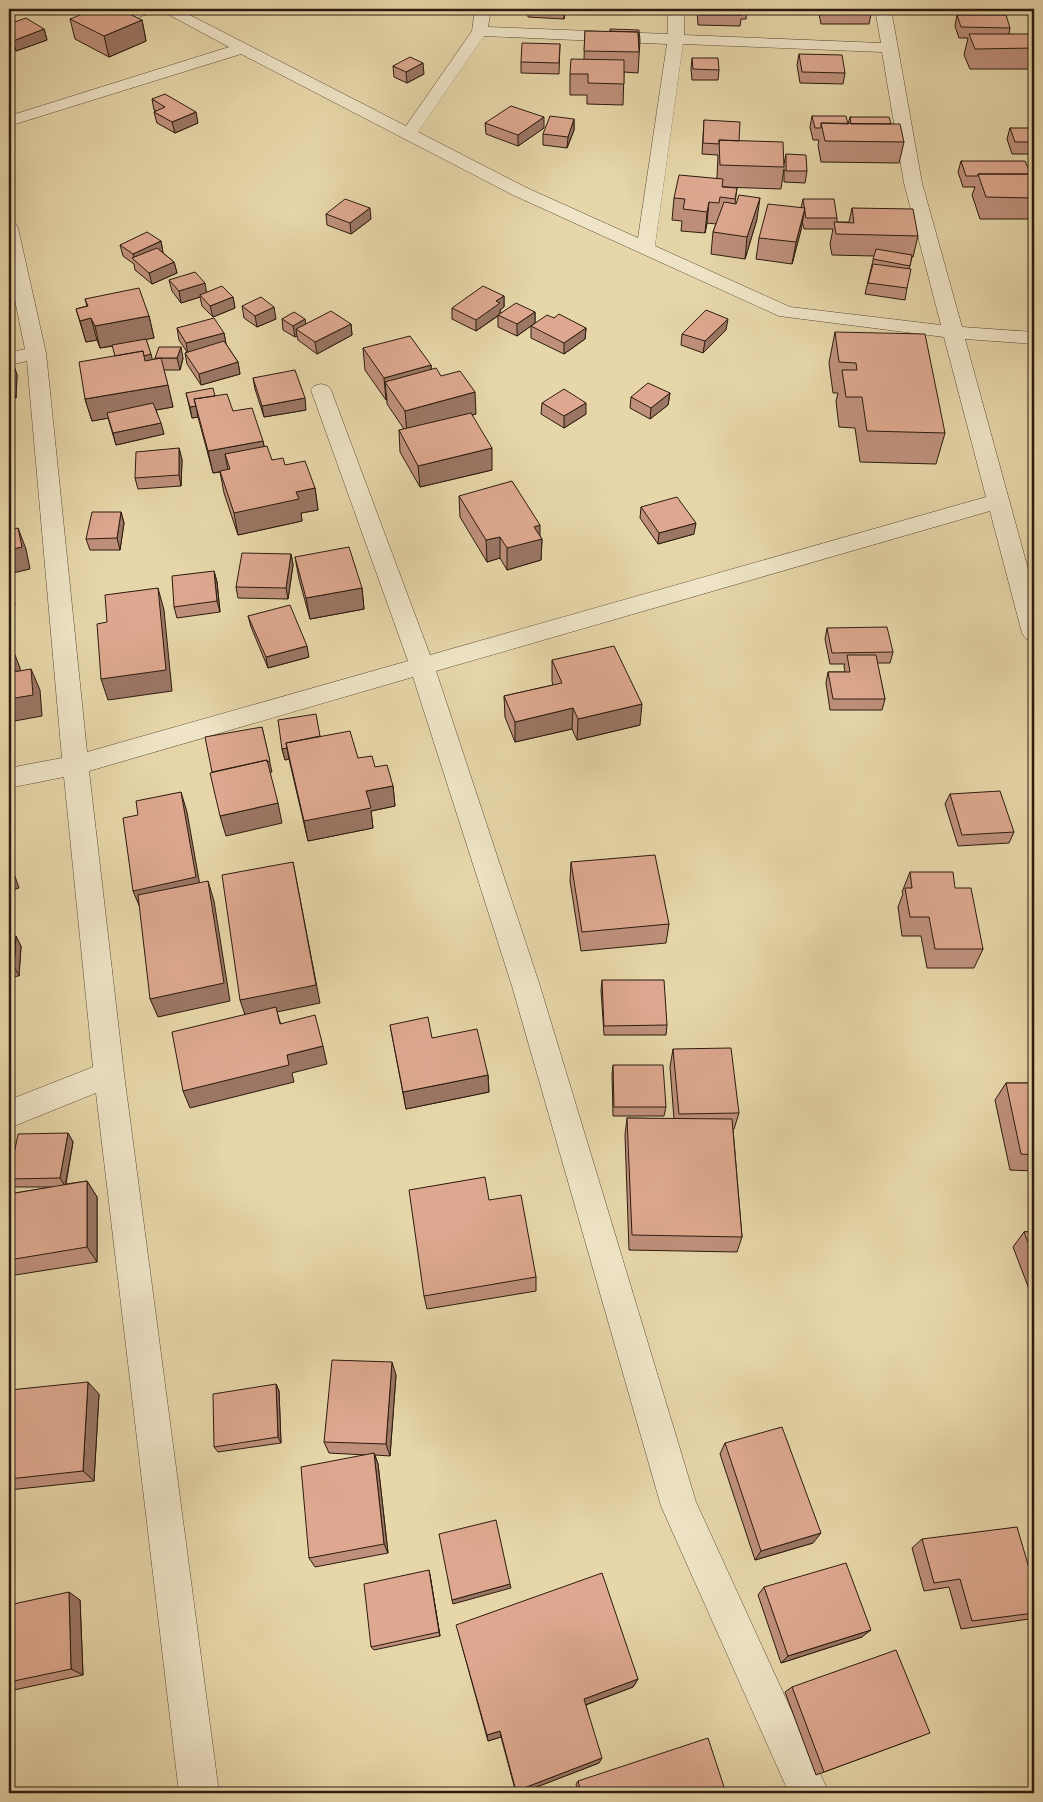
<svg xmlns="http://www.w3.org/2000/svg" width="1043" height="1802" font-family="Alegreya,serif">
  <rect width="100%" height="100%" fill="#e6d6a9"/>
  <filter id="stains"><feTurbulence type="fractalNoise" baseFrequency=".004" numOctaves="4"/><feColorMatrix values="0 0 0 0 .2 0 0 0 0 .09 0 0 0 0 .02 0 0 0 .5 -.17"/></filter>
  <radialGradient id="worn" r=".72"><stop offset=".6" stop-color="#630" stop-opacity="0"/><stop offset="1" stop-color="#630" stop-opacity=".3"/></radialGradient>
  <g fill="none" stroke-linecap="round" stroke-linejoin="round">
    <g stroke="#5a4a35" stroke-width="1">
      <path id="minor" d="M137,9H178L406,126L472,31L475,9H491L488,27L668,34V9H684V35L881,43L875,9H891L922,183L962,327L1034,332V344L965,339L1034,591V641L1026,639L1022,633L990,511L436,671L540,986L696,1502L829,1793H789L661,1506L512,986L413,677L89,771L124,1074L219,1793H179L96,1093L9,1128V1100L93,1067L64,777L9,788V768L62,758L27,361L9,365V353L25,349L9,271V223L16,224L18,228L46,353L87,752L408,661L311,390L314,386L321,384L328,386L331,390L430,655L986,497L944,337L779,316L513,195L241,54L9,126V116L229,47L160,10L96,31L88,26L90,23ZM484,36L667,44L638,238L525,187L418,132ZM683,44L882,52L904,183L941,325L790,307L655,246Z"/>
    </g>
    <use href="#minor" fill="#efe4c7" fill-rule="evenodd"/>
  </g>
  <path fill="#be907b" stroke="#2c1b0e" d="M497,9H524V10Z
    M528,9H566L564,19L528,17Z
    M617,9H666L665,12H617Z
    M697,9H747L746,19H741L740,26L698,25Z
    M818,9H872L869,24H821Z
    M957,15L1010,28L1009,34L1034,42V59L1031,69H970L964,55L968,38H959L955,26Z
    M70,19L142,20L146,41L109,57L75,39Z
    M9,24L44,29L47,40L16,51L9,47Z
    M585,31L640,40L638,73L624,72L623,105L587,104V95H570V74L584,59Z
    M560,44L559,74L521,73V62Z
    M799,54L845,73L843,84L800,83L797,65Z
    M692,58L719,70L718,80H692L691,69Z
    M393,66L424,74L407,83L394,77Z
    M152,99L198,123L175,133L157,123L154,112L156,111L154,110Z
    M812,116L848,124L850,117L891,124L904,142L899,163L821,162L818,145L819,140H813L810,127Z
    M574,119V130L567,148L543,145V134Z
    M704,120L739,141L784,164L786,154L807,171L805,183L784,182V169L781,189L723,187L737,188L735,204L757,219L745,259L711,254L713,232L716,224L707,223L705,233L681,231L682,221L672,220L674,198L717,178L718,155L702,154Z
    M485,123L544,128L518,146L486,134Z
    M1010,128L1034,132V154H1012L1007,139Z
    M961,161L1031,174L1034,182V242L1030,229L1033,219H980L972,195L975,187H963L958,172Z
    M803,199L837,218V222H849L852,208L918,236L913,257H912L909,269L907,288L905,300L865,294L874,256L832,255L830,244L833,229H804L802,221L801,230L792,264L756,259L759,238L801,208Z
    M326,214L371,219L351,234L327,225Z
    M161,241L163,253L174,262L177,273L152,284L135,270L134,264L123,256L120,245Z
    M169,280L206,292L233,297L235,308L213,317L202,306L200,297L181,303L172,291Z
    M504,296V307L500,310V313L535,312V323L517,336L498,327V316L476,331L452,319V308Z
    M85,299L149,316L154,338L146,339L152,360L155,359V358H183L180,370H164L173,407L156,410L164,434L116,445L108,418L92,421L85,399L115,356L113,346L100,348L97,340L86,342L76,309L87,306Z
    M242,306L276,319L257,327L244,318Z
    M554,318L586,328L585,339L564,354L531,338V326Z
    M282,319L306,324H351L352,335L317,354L298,340L297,336L295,337L283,330Z
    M177,328L224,333L226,344L238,362L240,374L201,385L187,364L185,353L187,352L179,340Z
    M726,330L703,353L681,345L682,334Z
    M835,332L945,433L936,464L860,462L855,428L839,427L836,401L838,393H833L829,363Z
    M363,348L431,365V370L441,376L476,414L472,415L492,470L420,487L400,452L399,430L404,429L387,404V400H386L365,370Z
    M13,363L17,375L16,398H9V364Z
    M253,378L306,410L264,417L255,389Z
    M186,393L215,396L233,411L263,441L264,446L272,460L285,465L315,488L318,510L301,513L302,521L238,535L224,493L220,472L213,473L198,417L192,418Z
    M670,393L668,405L650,419L630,408L631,397Z
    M542,403L586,414L564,428L541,414Z
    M179,448L182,460L181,486L138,489L135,478Z
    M459,496L540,536L542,539L541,560L507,570L500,558L487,562L460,517Z
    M641,507L694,534L658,544L640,518Z
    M121,512L124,523L120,550H90L86,539Z
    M291,554L293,565L288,599L238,598L236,587Z
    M295,557L362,588L364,609L310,619L299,579Z
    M214,571L217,582L220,612L177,618L174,607Z
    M248,616L309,657L268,668L251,627Z
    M827,628L893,652L890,663H877L885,699L882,710H830L826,683L828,672H845L844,666L845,664H830L825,639Z
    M552,660L640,725L577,740L572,729L515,742L505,717L504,696L553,685L552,681Z
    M320,736L358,758L375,767L393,786L395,806L371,811L373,828L308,841L289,759L285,760L282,749Z
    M950,794L1014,832L1009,843L958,846L945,804Z
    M571,862L669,924L666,943L581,951L570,881Z
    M910,872L955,888L983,949L974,968H927L921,936H902L898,907L903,894L902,892Z
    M9,937L21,946L19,976L9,977Z
    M602,980L667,1025L666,1035H604L601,990Z
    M390,1025L432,1038L488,1075L489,1092L406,1109Z
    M673,1049L739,1113L734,1129H733L742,1237L737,1252L629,1250L625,1135L627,1118L674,1119L670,1067Z
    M613,1065L666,1107L664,1116H613L612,1074Z
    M1006,1083H1034V1171L1010,1170L995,1100Z
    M68,1133L73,1142L66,1184L87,1181L97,1197V1262L9,1276V1194L52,1187H15L9,1179Z
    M489,1200L536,1277V1291L427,1309L424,1296Z
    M1034,1231V1302L1013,1247L1024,1232Z
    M396,1375L390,1456L375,1455L378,1464L388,1553L315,1567L309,1558L366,1455L329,1453L324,1442Z
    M276,1384L279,1391L281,1443L218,1452L214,1447Z
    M99,1394L94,1481L9,1490V1401Z
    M725,1443L813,1543L755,1560L720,1454Z
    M922,1539L1034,1585V1616L1029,1619L961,1629L949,1587L924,1591L912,1548Z
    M430,1575L440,1636L374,1650L371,1647Z
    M764,1587L862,1637L781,1663L758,1595Z
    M80,1600L83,1675L14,1690L9,1688V1605Z
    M459,1635L638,1679L633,1687L586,1705L599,1763L521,1793H516L501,1737L488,1741Z
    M792,1687L919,1737L816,1775L785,1692Z
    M578,1781L726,1793H578L576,1784Z"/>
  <path fill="#9b7664" stroke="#2c1b0e" d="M564,9H566L564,19Z
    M142,20L146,41L109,57L104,36Z
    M44,29L47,40L16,51L13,41Z
    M423,63L424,74L407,83L406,72Z
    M196,112L198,123L175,133L172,122Z
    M544,117V128L518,146V135Z
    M574,119V130L567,148L568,137Z
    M760,198L757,219L745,259L747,237Z
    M709,202L707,223L705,233L707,212Z
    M370,208L371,219L351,234L350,223Z
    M805,208L801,230L792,264L796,242Z
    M161,241L163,253L139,264L135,260L133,254Z
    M174,262L177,273L152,284L149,273Z
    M205,283L207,295H200V297L181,303L179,291Z
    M504,296V307L500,310V314L476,331V320L496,301Z
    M233,297L235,308L213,317L210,306Z
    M274,307L276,319L257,327L255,316Z
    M535,312V323L517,336V324Z
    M149,316L154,338L100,348L95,326Z
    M91,318L97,340L86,342L80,321Z
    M305,319L307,330L296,329L297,336L295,337L293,326Z
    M728,319L726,330L703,353L705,341Z
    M351,324L352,335L317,354L315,342Z
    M586,328L585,339L564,354V343Z
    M224,333L226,344L188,355L186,343Z
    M181,347L183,358L180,370L177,358Z
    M151,354L154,366L116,360Z
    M238,362L240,374L201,385L199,374Z
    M13,363L17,375L16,398L12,386Z
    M431,365L432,387L385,382L387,400H386L384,378Z
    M168,385L173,407L92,421L85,399Z
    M475,392L476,414L407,433L405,411Z
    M670,393L668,405L650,419L651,408Z
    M305,398L306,410L264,417L262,406Z
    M586,403V414L564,428V416Z
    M196,406L198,417L192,418L190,407Z
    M161,423L164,434L116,445L113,433Z
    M263,441L267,463L225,454L228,470L213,473L208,451Z
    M179,448L182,460L181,486L179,475Z
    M492,448V470L420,487L418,466Z
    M315,488L318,510L301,513L302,521L238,535L234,513L296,492Z
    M121,512L124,523L120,550L117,538Z
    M696,523L694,534L658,544L659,533Z
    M540,525V539H542L541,560L507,570V548L534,527Z
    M18,528L26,549L30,569L9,574V550Z
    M500,537V558L487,562L486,540Z
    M291,554L293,565L288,599L286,588Z
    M214,571L217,582L220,612L217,601Z
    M158,588L164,610L172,691L108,700L101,679Z
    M362,588L364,609L310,619L306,598Z
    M11,593L15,604L9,627V600Z
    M307,646L309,657L268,668L266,657Z
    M12,647L20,668L21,693L13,672Z
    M31,669L40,690L42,716L9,722V699Z
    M642,704L640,725L577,740L578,719Z
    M573,708L572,729L515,742V722Z
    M262,727L272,772L215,783Z
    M287,748L289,759L285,760L282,749Z
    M393,786L395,806L371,811L373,828L308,841L304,821L366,791Z
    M181,792L187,812L202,897L141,910L133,891Z
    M278,803L282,823L226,836L220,816Z
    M9,859L19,888L9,891Z
    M293,862L320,1003L277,1012L281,1025L246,1018L240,1000Z
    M208,881L214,901L230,1001L158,1017L150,999Z
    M16,936L21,946L19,976L14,967Z
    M323,1046L327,1064L292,1073L294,1082L190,1108L183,1091L287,1055Z
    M488,1075L489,1092L406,1109L403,1092Z
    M68,1133L73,1142L65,1186L60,1178Z
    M87,1181L97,1197V1262L87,1247Z
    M392,1362L396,1375L390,1456L386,1444Z
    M88,1382L99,1394L94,1481L83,1471Z
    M276,1384L279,1391L281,1443L278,1437Z
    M374,1453L378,1464L388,1553L384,1544Z
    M821,1533L813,1543L755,1560L761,1551Z
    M429,1570L430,1575L440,1636L439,1632Z
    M510,1584L511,1588L453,1604L452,1600Z
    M69,1592L80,1600L83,1675L71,1669Z
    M871,1630L862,1637L781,1663L788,1656Z
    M638,1679L633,1687L582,1706L584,1699Z
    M500,1731L501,1737L488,1741L487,1735Z
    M602,1758L599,1763L521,1793H516V1791Z"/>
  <path fill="#dda88f" stroke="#2c1b0e" d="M95,9H119L142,20L104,36L70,19Z
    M699,9H741L742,15H699Z
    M957,15H1006L1010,28L961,27Z
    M26,18L44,29L13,41L9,38V24Z
    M610,29L639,30L640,40H639L638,32L610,31Z
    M585,31L638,32L639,52L584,51Z
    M969,34H1030L1034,42V48L975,49Z
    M522,43L560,44L559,63L521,62Z
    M799,54L842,55L845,73L802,72Z
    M410,57L423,63L406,72L393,66Z
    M692,58H718L719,70L693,69Z
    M571,59L624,60V84L588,83V74H570Z
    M165,94L196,112L172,122L154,112L165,107L152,99Z
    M511,106L544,117L518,135L485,123Z
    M550,116L574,119L568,137L543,134Z
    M812,116H846L848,124L821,123V128H815Z
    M850,117H889L891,124H851Z
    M704,120L740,122L739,141L719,140V144L703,143Z
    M821,123L900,124L904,142L825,141Z
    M1010,128H1033L1034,132V142H1015Z
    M719,140L783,142L784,167L720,165Z
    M786,154L806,155L807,171H786Z
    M961,161H1025L1031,174H978V176H966Z
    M978,174H1032L1034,182V198L986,197Z
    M679,175L723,179L722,187L737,188L735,199L720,197L719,203L709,202L707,212L683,209L685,199L674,198Z
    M739,195L760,198L747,237L713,232L724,202L736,204Z
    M345,199L370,208L350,223L326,214Z
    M803,199H834L837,218H806Z
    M768,204L805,208L796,242L759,238Z
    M852,208L913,209L918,236L836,234L834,222L854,223Z
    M147,232L161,241L133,254L120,245Z
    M157,248L174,262L149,273L132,258Z
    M876,249L912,255L910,266L873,259Z
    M873,264L911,269L907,288L868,283Z
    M195,272L205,283L179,291L169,280Z
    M222,286L233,297L210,306L200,295Z
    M483,286L504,296L496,301L500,303L476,320L452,308Z
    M139,288L149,316L95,326L91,318L80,321L76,309L88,306L85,299Z
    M261,297L274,307L255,316L242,306Z
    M516,303L535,312L517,324L498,315Z
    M706,310L728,319L705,341L682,334Z
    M331,311L351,324L315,342L296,329Z
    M294,312L305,319L293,326L282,319Z
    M559,314L586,328L564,343L531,326L547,315L554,318Z
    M214,318L224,333L186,343L177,328Z
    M835,332L925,334L945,433L867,431L862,397H846L842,370H857L856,363L839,362Z
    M410,336L431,365L384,378L363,348Z
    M146,339L151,354L144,356L143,351L115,356L112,345Z
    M224,341L238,362L199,374L185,353Z
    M159,347H181L177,358H155Z
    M143,351L145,361L161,358L168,385L85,399L79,362Z
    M13,363L12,386L9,387V364Z
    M436,368L441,376L460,371L475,392L405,411L385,382Z
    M295,370L305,398L262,406L253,378Z
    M648,383L670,393L651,408L631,397Z
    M213,388L215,396L194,399L196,406L190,407L186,393Z
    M564,389L586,403L564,416L542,403Z
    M227,394L233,411L252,408L263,441L208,451L194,399Z
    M153,403L161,423L113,433L107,413Z
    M471,413L492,448L418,466L399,430Z
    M267,446L272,460L283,458L285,465L305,461L315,488L296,492L299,499L234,513L220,471L230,469L225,454Z
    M179,448V475L135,478L136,452Z
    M512,481L540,525L534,527L542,539L507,548L500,537L486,540L459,496Z
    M677,497L696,523L659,533L641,507Z
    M92,512H121L117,538L86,539Z
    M18,528L22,547L9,550V530Z
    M349,547L362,588L306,598L295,557Z
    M242,553L291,554L286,588L236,587Z
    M214,571L217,601L174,607L172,576Z
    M158,588L166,670L101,679L97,624L107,622L105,595Z
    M290,605L307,646L266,657L248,616Z
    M887,627L893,652L832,653L827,628Z
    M614,646L642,704L578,719L573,708L515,722L504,696L562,683L552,660Z
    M9,647H12L13,672L31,669L33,695L9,699Z
    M847,655H876L885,699H833L828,672H850Z
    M316,714L320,736L286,743L287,748L282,749L278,720Z
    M262,727L270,761L267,762V760L212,772L205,737Z
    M350,731L358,758L372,756L375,767L387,765L393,786L366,791L371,808L304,821L286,743Z
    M267,760L278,803L220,816L210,773Z
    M1000,791L1014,832L962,835L950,794Z
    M181,792L196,877L133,891L123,818L138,815L136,801Z
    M655,855L669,924L582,932L571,862Z
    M293,862L316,985L240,1000L222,875Z
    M910,872H953L955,888H971L983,949H935L929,917H910L905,888H912Z
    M208,881L224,983L150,999L138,895Z
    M16,936L14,967H9V937Z
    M602,980H664L667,1025L604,1026Z
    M276,1007L280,1024L315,1015L323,1046L287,1055L289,1065L183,1091L172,1032Z
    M428,1017L432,1038L477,1029L488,1075L403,1092L390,1025Z
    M731,1048L739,1113L679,1114L673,1049Z
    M613,1065H663L666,1107H614Z
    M1006,1083H1034V1155L1021,1154Z
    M627,1118L732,1119L742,1237L632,1235Z
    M68,1133L60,1178L9,1179L18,1134Z
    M485,1177L489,1200L521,1195L536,1277L424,1296L409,1190Z
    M87,1181V1247L9,1260V1194Z
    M1034,1231V1258L1024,1232Z
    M332,1360L392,1362L386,1444L324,1442Z
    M88,1382L83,1471L9,1479V1401L10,1390Z
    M276,1384L278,1437L214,1447L213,1394Z
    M782,1427L821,1533L761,1551L725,1443Z
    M374,1453L384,1544L309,1558L301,1467Z
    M496,1520L510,1584L452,1600L439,1534Z
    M1017,1527L1034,1585V1613L972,1621L960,1579L934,1583L922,1539Z
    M846,1563L871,1630L788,1656L764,1587Z
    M429,1570L439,1632L371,1647L364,1584Z
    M602,1573L638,1679L584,1699L602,1758L516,1791L500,1731L487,1735L456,1625Z
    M69,1592L71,1669L9,1682V1605Z
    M896,1650L930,1733L824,1772L792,1687Z
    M708,1738L726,1793H581L578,1781Z"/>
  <rect width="1043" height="1802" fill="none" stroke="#e6d6a9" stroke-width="30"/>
  <rect x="10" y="10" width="1023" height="1782" fill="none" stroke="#2c1b0e" stroke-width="2.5"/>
  <rect x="15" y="15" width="1013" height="1772" fill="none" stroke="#2c1b0e"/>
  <rect width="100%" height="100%" filter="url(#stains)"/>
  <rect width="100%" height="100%" fill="url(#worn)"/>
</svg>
